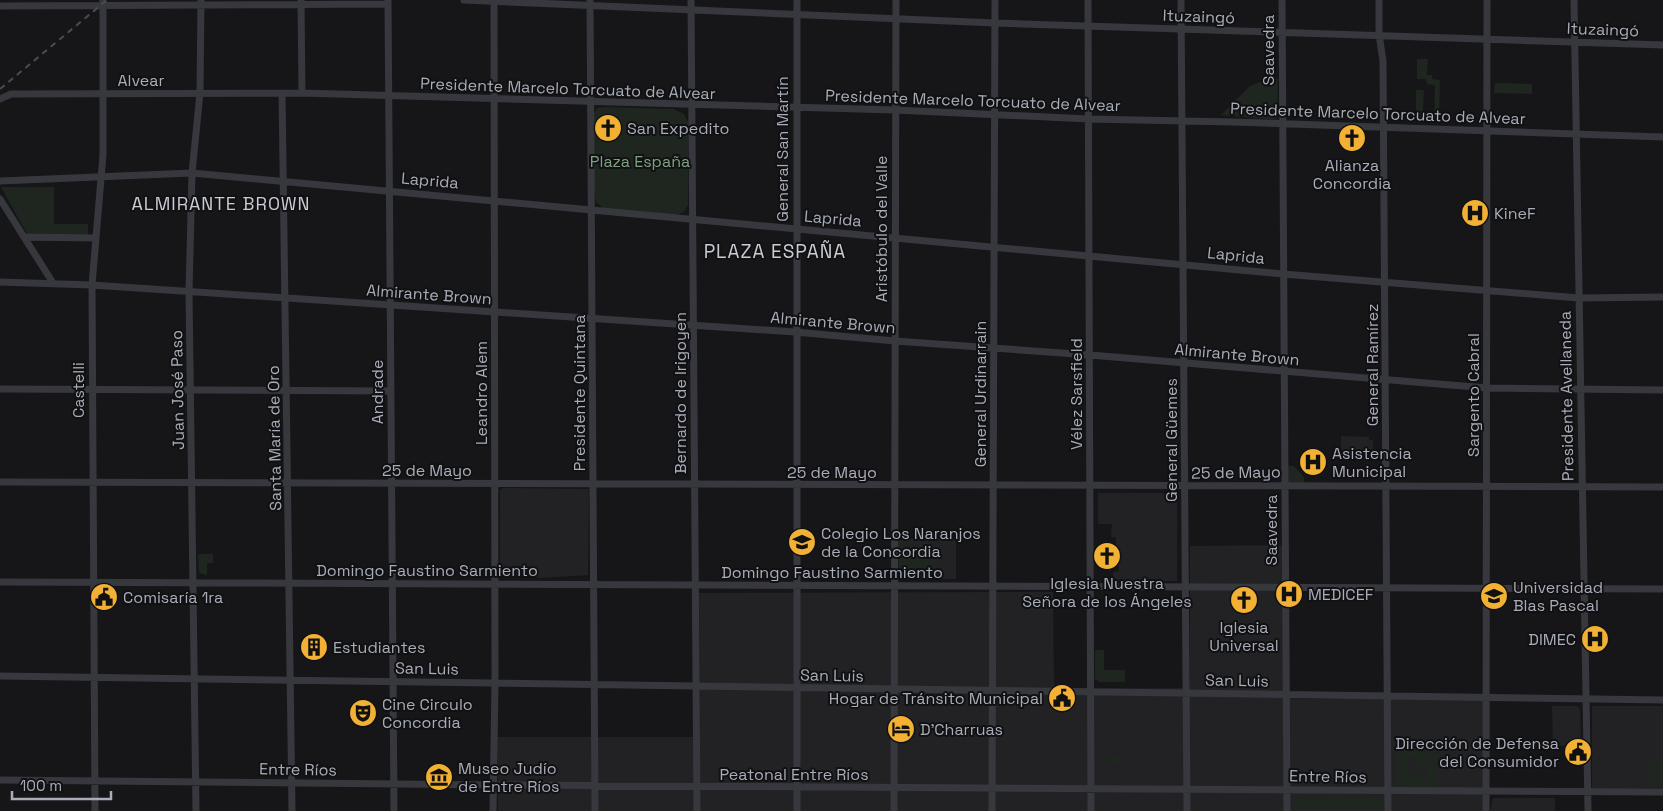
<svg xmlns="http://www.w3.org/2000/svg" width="1663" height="811" font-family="'Space Grotesk',sans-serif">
  <rect width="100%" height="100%" fill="#161618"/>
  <path fill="#222225" d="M1341,436L1369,437V440H1373V450H1341Z
    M503,488L589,489L588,575L543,578L506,575L500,572V490Z
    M1098,493H1177V581H1113V572L1119,571V566H1111V547H1116V537H1111L1112,524H1098Z
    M905,538L956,539V579H937V553H904Z
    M1288,545L1289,699L1483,698V811H498L497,737H700L699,593L1053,592L1054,689L1190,688V546Z
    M1552,706H1577L1580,709L1581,745L1553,746Z
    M1592,706H1663V788H1592Z
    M1493,798H1555V811H1490Z"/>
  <path fill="#1e261f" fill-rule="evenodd" d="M1417,59H1428L1427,75H1432V79L1440,80L1439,121H1434L1435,85L1427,84L1426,79H1417Z
    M1268,79H1278L1277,120L1221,115L1250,86Z
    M1495,83L1532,84V94L1494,93Z
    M1416,90H1424L1422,121L1416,120Z
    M606,107L673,109L684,114L688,122V205L684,212L676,215L603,208L596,202L593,188V115L597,108Z
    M1,187H54V224H88V241H31Z
    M1288,466H1294L1304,477V484L1287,483Z
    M898,538H905V553H937V579L899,578Z
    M198,554H213V563H207V575L199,573Z
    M1095,650H1104V670H1125V682H1100L1095,679Z
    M1396,746H1416L1418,753H1438V789L1401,788L1396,785ZM1415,756V762L1421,767H1426L1427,776H1416L1407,768V757Z
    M1108,756H1121V764H1108Z
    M1646,759H1662V785H1646Z
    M1301,797L1379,798L1384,801L1385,811H1291L1295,801Z"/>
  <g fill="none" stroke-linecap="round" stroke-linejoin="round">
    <path stroke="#37383d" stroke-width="7" d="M301,0L302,93
      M388,0L394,811
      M464,0L995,23L1663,45
      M590,0L595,811
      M691,0L697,811
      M797,0V811
      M1088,0L1091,811
      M1181,0L1187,811
      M1282,0L1287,811
      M1379,0V34L1383,61L1388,811
      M1574,0L1588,811
      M0,6L388,4
      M282,93L292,811
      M0,99L11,94L302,93L895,110L1089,119L1233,122L1663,137
      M0,181L192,173L1283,274L1579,298L1663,297
      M0,199L53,283
      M25,237L96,238
      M0,282L92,285L795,332L895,341L1090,355L1487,388L1663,390
      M0,389L391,391
      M0,482L1663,487
      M0,582L1663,589
      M0,676L1663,700
      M0,780L493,785L1663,792
      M95,811L92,285L103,155V0
      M196,811L189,292L192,173L200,93L201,0
      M493,811L495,683L494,0
      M894,811L896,0
      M992,811L995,0
      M1486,811L1487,0"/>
    <path stroke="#4a4c52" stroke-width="2" stroke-dasharray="6 5" stroke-linecap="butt" d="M0,89L107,0"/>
  </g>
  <defs>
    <g id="church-disc" transform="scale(1.4375)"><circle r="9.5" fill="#f2b134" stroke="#111113"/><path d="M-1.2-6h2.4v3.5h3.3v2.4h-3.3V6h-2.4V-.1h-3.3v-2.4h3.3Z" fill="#111"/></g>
    <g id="hospital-disc" transform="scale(1.4375)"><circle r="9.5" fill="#f2b134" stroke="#111113"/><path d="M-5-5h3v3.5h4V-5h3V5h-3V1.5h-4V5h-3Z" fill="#111"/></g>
    <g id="school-disc" transform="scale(1.4375)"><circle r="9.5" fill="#f2b134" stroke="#111113"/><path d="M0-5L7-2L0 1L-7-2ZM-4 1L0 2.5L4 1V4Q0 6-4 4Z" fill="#111"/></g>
    <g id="university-disc" transform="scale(1.4375)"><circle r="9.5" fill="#f2b134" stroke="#111113"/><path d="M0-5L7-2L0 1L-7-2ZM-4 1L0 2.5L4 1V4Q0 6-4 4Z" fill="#111"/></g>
    <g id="civic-disc" transform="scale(1.4375)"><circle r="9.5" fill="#f2b134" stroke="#111113"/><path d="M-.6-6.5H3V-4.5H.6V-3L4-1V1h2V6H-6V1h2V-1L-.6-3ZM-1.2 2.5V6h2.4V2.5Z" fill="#111"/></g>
    <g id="building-disc" transform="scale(1.4375)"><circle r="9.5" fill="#f2b134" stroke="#111113"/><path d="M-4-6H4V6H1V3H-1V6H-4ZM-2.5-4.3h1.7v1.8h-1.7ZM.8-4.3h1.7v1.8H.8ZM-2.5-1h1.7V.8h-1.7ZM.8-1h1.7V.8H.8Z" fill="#111"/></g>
    <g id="theatre-disc" transform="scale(1.4375)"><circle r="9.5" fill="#f2b134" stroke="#111113"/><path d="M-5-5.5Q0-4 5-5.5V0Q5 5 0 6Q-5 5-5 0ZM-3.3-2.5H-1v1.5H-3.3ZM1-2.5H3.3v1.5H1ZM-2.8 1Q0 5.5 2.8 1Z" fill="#111"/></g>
    <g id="hotel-disc" transform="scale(1.4375)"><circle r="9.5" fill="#f2b134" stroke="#111113"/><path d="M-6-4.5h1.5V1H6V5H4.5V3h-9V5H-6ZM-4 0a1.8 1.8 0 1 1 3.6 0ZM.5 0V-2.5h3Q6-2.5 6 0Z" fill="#111"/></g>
    <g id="museum-disc" transform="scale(1.4375)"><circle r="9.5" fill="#f2b134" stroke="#111113"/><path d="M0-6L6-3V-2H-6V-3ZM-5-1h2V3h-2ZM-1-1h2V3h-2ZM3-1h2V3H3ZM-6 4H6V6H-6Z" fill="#111"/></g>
  </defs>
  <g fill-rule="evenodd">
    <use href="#church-disc" x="608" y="128"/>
    <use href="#church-disc" x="1352" y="138"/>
    <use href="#hospital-disc" x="1475" y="213"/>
    <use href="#hospital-disc" x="1313" y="462"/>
    <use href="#school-disc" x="802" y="542"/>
    <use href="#church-disc" x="1107" y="556"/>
    <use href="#hospital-disc" x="1289" y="594"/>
    <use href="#university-disc" x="1494" y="596"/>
    <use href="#civic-disc" x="104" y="597"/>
    <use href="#church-disc" x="1244" y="600"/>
    <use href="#hospital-disc" x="1595" y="639"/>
    <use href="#building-disc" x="314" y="647"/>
    <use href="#civic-disc" x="1062" y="698"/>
    <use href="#theatre-disc" x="363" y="713"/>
    <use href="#hotel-disc" x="901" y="729"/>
    <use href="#civic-disc" x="1578" y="752"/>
    <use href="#museum-disc" x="439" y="777"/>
  </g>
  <g text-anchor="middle" stroke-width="4" stroke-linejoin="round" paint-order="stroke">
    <g font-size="16" fill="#a8adb8" stroke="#111113">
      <text transform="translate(1199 16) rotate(2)" y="6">Ituzaingó</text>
      <text transform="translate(1603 29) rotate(2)" y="6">Ituzaingó</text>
      <text transform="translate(1268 50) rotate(-90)" y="6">Saavedra</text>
      <text x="141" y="86">Alvear</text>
      <text transform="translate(568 88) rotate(2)" y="6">Presidente Marcelo Torcuato de Alvear</text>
      <text transform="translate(973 100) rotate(2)" y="6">Presidente Marcelo Torcuato de Alvear</text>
      <text transform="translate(1378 113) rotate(2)" y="6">Presidente Marcelo Torcuato de Alvear</text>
      <text transform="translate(782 149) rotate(-90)" y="6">General San Martín</text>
      <text transform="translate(430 180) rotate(5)" y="6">Laprida</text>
      <text transform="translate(833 218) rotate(5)" y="6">Laprida</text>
      <text transform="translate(881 229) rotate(-90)" y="6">Aristóbulo del Valle</text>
      <text transform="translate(1236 255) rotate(6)" y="6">Laprida</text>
      <text transform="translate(429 294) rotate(4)" y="6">Almirante Brown</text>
      <text transform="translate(833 322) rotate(5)" y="6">Almirante Brown</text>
      <text transform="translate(1237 354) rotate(5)" y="6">Almirante Brown</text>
      <text transform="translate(1372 365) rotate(-90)" y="6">General Ramírez</text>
      <text transform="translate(78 390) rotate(-90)" y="6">Castelli</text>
      <text transform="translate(177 390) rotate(-91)" y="6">Juan José Paso</text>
      <text transform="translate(377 392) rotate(-90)" y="6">Andrade</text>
      <text transform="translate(481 393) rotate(-90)" y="6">Leandro Alem</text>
      <text transform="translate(579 393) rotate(-90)" y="6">Presidente Quintana</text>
      <text transform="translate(680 393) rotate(-90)" y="6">Bernardo de Irigoyen</text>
      <text transform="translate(980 394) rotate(-90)" y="6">General Urdinarrain</text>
      <text transform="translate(1076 394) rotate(-90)" y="6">Vélez Sarsfield</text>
      <text transform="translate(1473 395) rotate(-90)" y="6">Sargento Cabral</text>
      <text transform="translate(1566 396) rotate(-91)" y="6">Presidente Avellaneda</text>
      <text transform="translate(274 438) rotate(-91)" y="6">Santa María de Oro</text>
      <text transform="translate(1171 440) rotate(-90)" y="6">General Güemes</text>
      <text x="427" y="476">25 de Mayo</text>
      <text x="832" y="478">25 de Mayo</text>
      <text transform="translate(1236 472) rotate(-1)" y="6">25 de Mayo</text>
      <text transform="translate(1271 530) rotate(-90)" y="6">Saavedra</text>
      <text x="427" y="576">Domingo Faustino Sarmiento</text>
      <text x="832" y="578">Domingo Faustino Sarmiento</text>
      <text transform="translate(427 668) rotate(1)" y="6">San Luis</text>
      <text transform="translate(832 675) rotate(1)" y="6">San Luis</text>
      <text transform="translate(1237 680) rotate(1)" y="6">San Luis</text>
      <text transform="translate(298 769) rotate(1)" y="6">Entre Ríos</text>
      <text x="794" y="780">Peatonal Entre Ríos</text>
      <text transform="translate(1328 776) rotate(1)" y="6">Entre Ríos</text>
    </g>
    <g font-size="16" fill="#a8adb8" stroke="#111113" text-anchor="start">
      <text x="627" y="134">San Expedito</text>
      <text x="1352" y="171" text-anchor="middle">Alianza<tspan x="1352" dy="18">Concordia</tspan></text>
      <text x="1494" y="219">KineF</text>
      <text x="1332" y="459">Asistencia<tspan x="1332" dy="18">Municipal</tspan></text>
      <text x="821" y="539">Colegio Los Naranjos<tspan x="821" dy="18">de la Concordia</tspan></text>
      <text x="1107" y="589" text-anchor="middle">Iglesia Nuestra<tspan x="1107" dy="18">Señora de los Ángeles</tspan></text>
      <text x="1513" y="593">Universidad<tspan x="1513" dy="18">Blas Pascal</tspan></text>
      <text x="1308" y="600">MEDICEF</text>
      <text x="123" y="603">Comisaría 1ra</text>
      <text x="1244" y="633" text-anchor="middle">Iglesia<tspan x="1244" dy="18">Universal</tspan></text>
      <text x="1576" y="645" text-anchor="end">DIMEC</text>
      <text x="333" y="653">Estudiantes</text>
      <text x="1043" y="704" text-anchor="end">Hogar de Tránsito Municipal</text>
      <text x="382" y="710">Cine Circulo<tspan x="382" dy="18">Concordia</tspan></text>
      <text x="920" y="735">D'Charruas</text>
      <text x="1559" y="749" text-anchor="end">Dirección de Defensa<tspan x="1559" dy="18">del Consumidor</tspan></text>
      <text x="458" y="774">Museo Judío<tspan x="458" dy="18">de Entre Ríos</tspan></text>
    </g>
    <g font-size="16" fill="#7fa381" stroke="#111113">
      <text x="640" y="167">Plaza España</text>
    </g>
    <g font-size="18" letter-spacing="1" fill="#c9ccd4" stroke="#111113">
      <text x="221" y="210">ALMIRANTE BROWN</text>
    </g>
    <g font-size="19" letter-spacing="1" fill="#c9ccd4" stroke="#111113">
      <text x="775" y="258">PLAZA ESPAÑA</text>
    </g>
  </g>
  <path d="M12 791v8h99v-8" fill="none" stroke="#a8adb8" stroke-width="2.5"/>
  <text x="20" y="791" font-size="15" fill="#a8adb8" stroke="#111113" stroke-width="4" paint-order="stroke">100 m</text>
</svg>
